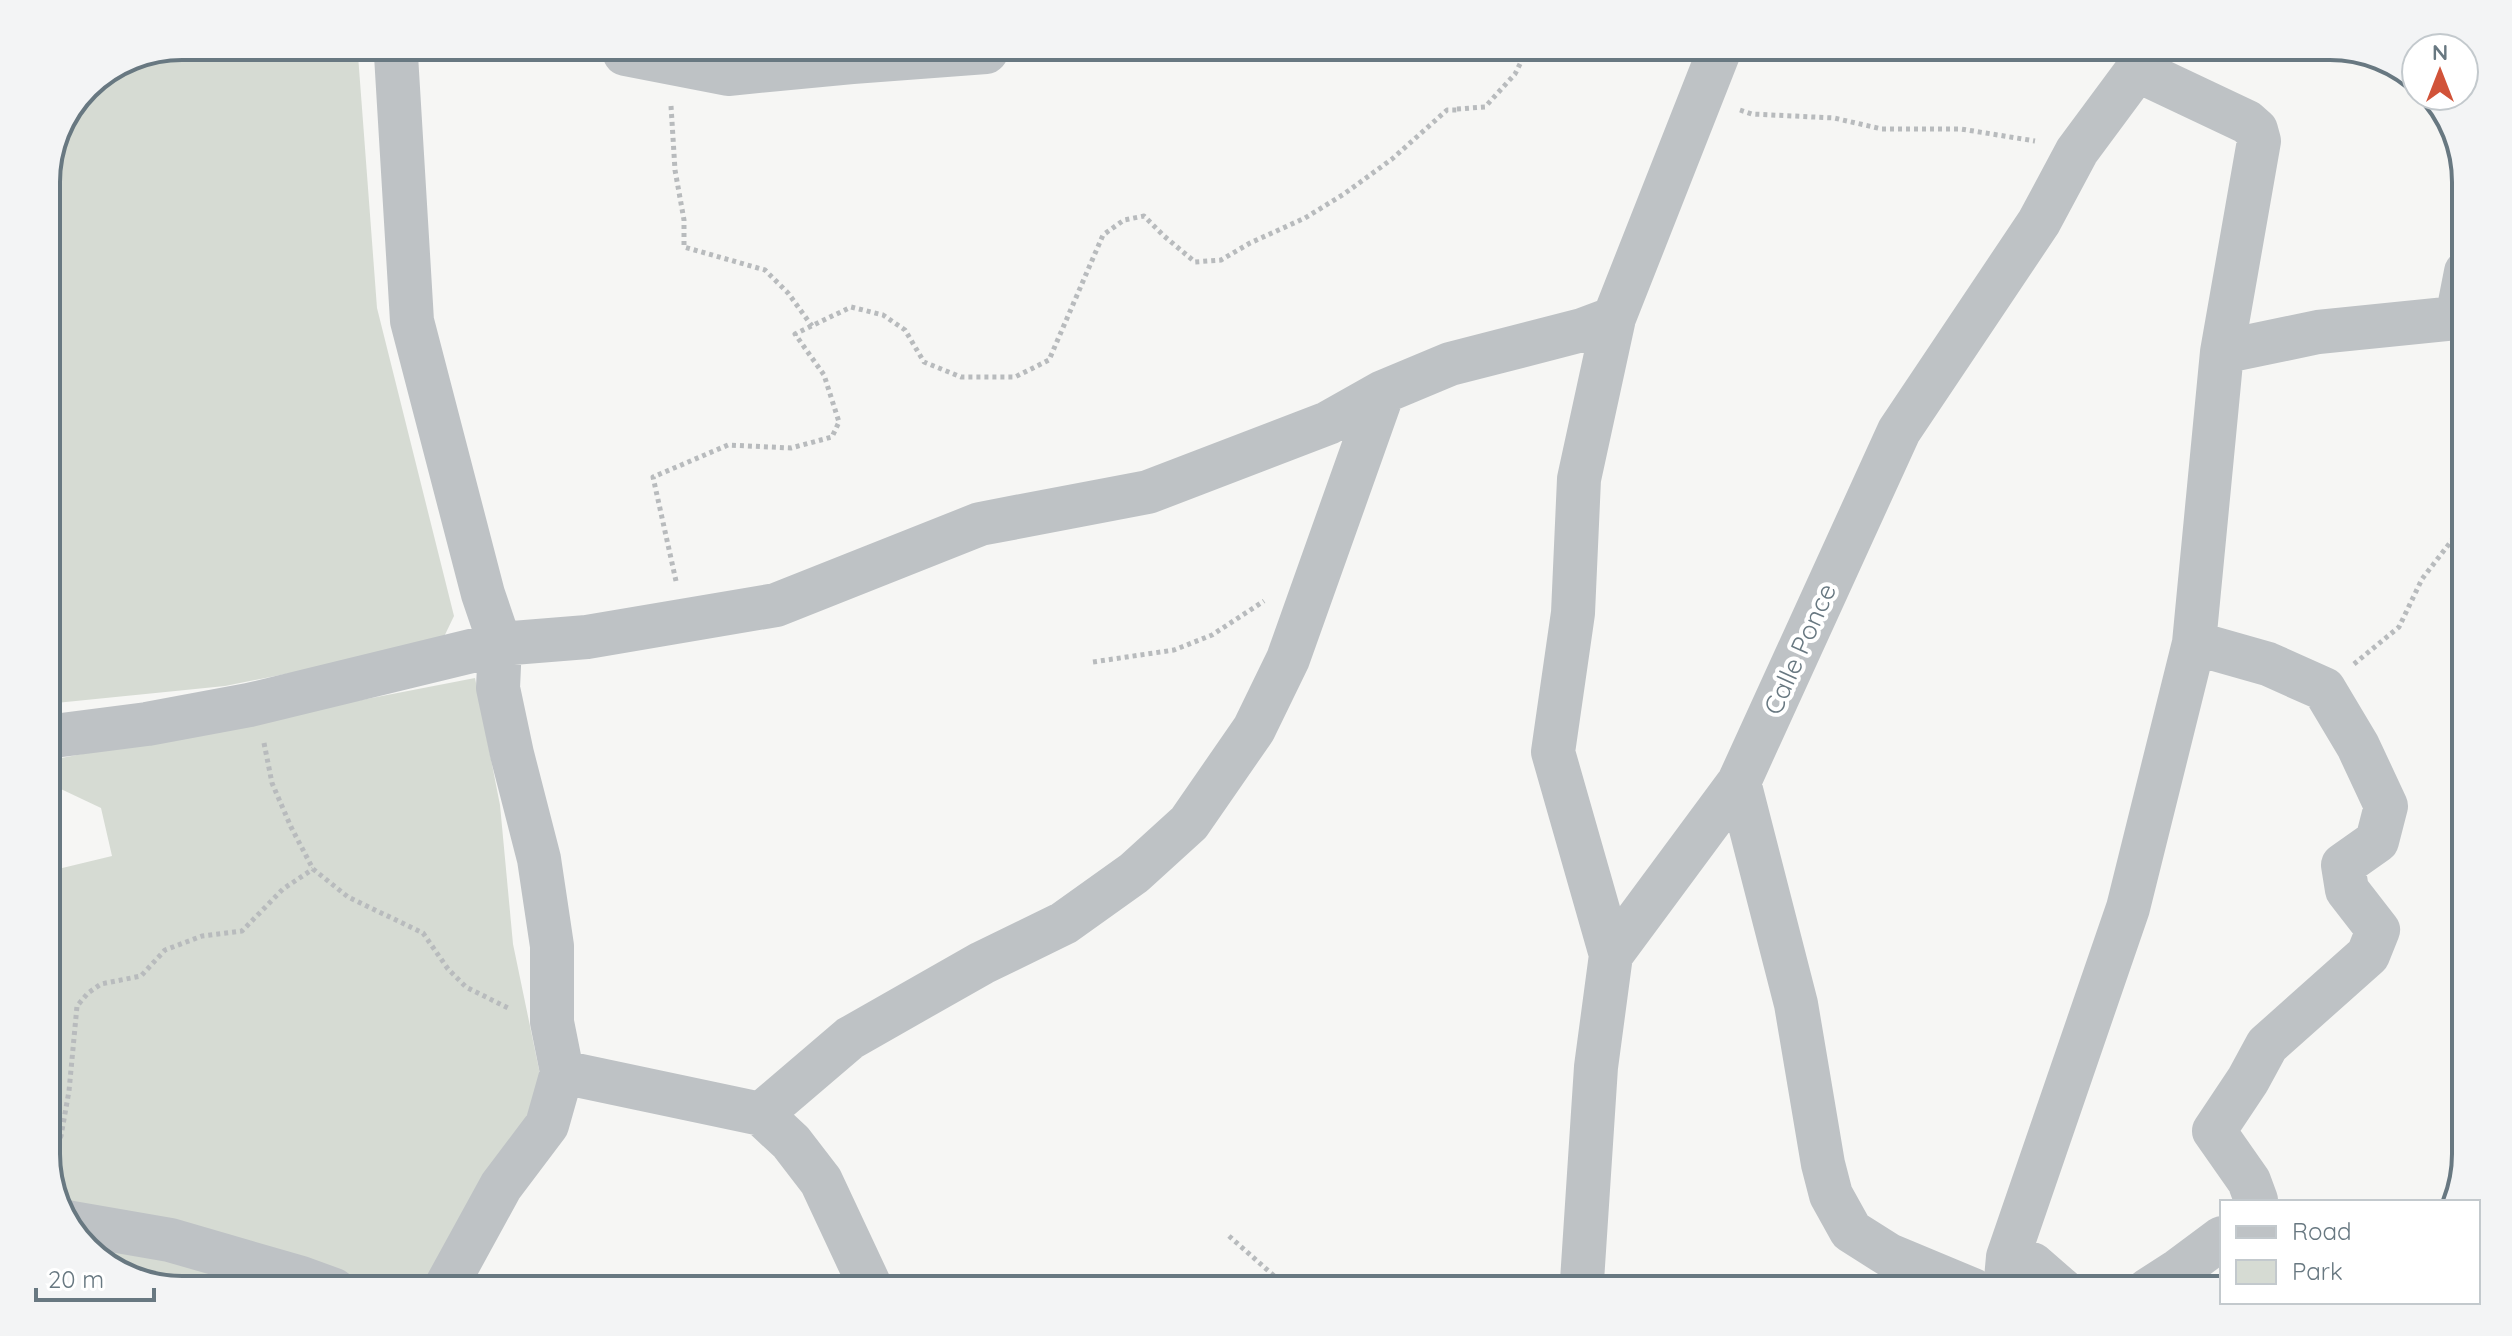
<svg xmlns="http://www.w3.org/2000/svg" width="2512" height="1336" font-family="Quicksand,sans-serif">
  <rect width="100%" height="100%" fill="#f6f6f4"/>
  <path fill="#d6dbd3" d="M358,55L377,308L454,616L441,643L225,686L46,704V173L86,85L130,56Z
    M475,678L500,805L513,944L542,1084L445,1290H182L121,1276L69,1230L46,1164V861L54,870L112,856L101,808L46,782V761Z"/>
  <g fill="none" stroke-linecap="round" stroke-linejoin="round">
    <path stroke="#b8bbbd" stroke-width="5" stroke-dasharray="4 4" stroke-linecap="butt" d="M671,106L675,170L684,220V247L765,270L788,293L812,326
      M1457,109L1485,107L1515,74L1527,50
      M1740,110L1752,114L1834,118L1882,129H1961L2035,141
      M676,581L653,477L728,445L791,448L832,437L839,422L824,375L795,334L851,307L883,315L905,330L924,362L961,377H1015L1049,360L1103,235L1124,220L1144,216L1164,236L1195,262L1221,260L1250,243L1305,218L1344,194L1392,159L1447,110H1459
      M1093,662L1174,650L1212,635L1264,601
      M2354,664L2399,627L2422,579L2466,522
      M264,743L272,783L291,827L313,869L348,897L423,933L448,969L466,987L510,1009
      M47,1167L61,1136L69,1091L77,1006L88,993L101,984L141,976L165,950L202,936L242,931L283,889L313,869
      M1229,1236L1290,1290"/>
    <path stroke="#bec2c5" stroke-width="44" d="M625,54L728,74L852,62L986,52
      M396,55L412,321L483,594L500,644L498,688L512,754L539,859L552,946V1022L562,1072L761,1114L791,1142L821,1181L872,1290
      M2457,318L2466,272
      M2222,352L2318,332L2466,317
      M2194,643L2268,664L2324,689L2358,746L2386,806L2377,841L2343,865L2347,890L2378,930L2368,955L2267,1045L2248,1080L2214,1131L2249,1181L2256,1200L2255,1202
      M46,737L147,724L249,705L500,644L587,637L776,605L980,524L1148,492L1328,423L1383,392L1450,364L1582,330L1614,318
      M1739,782L1796,1004L1823,1164L1831,1195L1851,1231L1889,1255L1973,1290
      M1611,955L1553,752L1573,613L1579,479L1614,318L1720,49
      M761,1114L850,1038L982,963L1064,923L1134,873L1189,823L1254,729L1288,659L1383,392
      M66,1222L170,1240L301,1278L334,1290
      M2008,1257L2032,1264L2062,1290
      M444,1290L501,1186L547,1125L562,1072
      M1579,1290L1582,1281L1596,1067L1611,955L1739,782L1899,431L2039,222L2077,151L2137,70L2148,47
      M2005,1290L2008,1257L2128,908L2194,643L2222,352L2259,141L2256,130L2247,122L2137,70
      M2148,1290L2179,1270L2222,1238"/>
  </g>
  <g text-anchor="middle" stroke-width="8" stroke-linejoin="round" paint-order="stroke">
    <g font-size="26" fill="#687881" stroke="#fff">
      <text transform="translate(1800 649) rotate(-66)" y="9">Calle Ponce</text>
    </g>
  </g>
  <path d="M0 0H2512V1336H0ZM182 60H2330A122 122 0 0 1 2452 182V1154A122 122 0 0 1 2330 1276H182A122 122 0 0 1 60 1154V182A122 122 0 0 1 182 60Z" fill="#f3f4f5" fill-rule="evenodd"/>
  <path fill="none" stroke="#687881" stroke-width="4" d="M182 60H2330A122 122 0 0 1 2452 182V1154A122 122 0 0 1 2330 1276H182A122 122 0 0 1 60 1154V182A122 122 0 0 1 182 60Z"/>
  <rect x="2220" y="1200" width="260" height="104" fill="#ffffff" stroke="#c3c9cd" stroke-width="2"/>
  <rect x="2236" y="1226" width="40" height="12" fill="#bec2c5" stroke="#c3c9cd" stroke-width="2"/>
  <text x="2292" y="1240" font-size="24" fill="#687881">Road</text>
  <rect x="2236" y="1260" width="40" height="24" fill="#d6dbd3" stroke="#c3c9cd" stroke-width="2"/>
  <text x="2292" y="1280" font-size="24" fill="#687881">Park</text>
  <g transform="translate(2440 72)"><circle r="38" fill="#ffffff" stroke="#c3c9cd" stroke-width="2"/>
  <path d="M0-6L14 30L0 20L-14 30Z" fill="#d15339"/>
  <text y="-12" font-size="22" font-weight="bold" text-anchor="middle" fill="#687881">N</text>
  </g>
  <path d="M36 1288v12h118v-12" fill="none" stroke="#687881" stroke-width="4"/>
  <text x="48" y="1288" font-size="24" fill="#687881" stroke="#ffffff" stroke-width="6" paint-order="stroke">20 m</text>
</svg>
